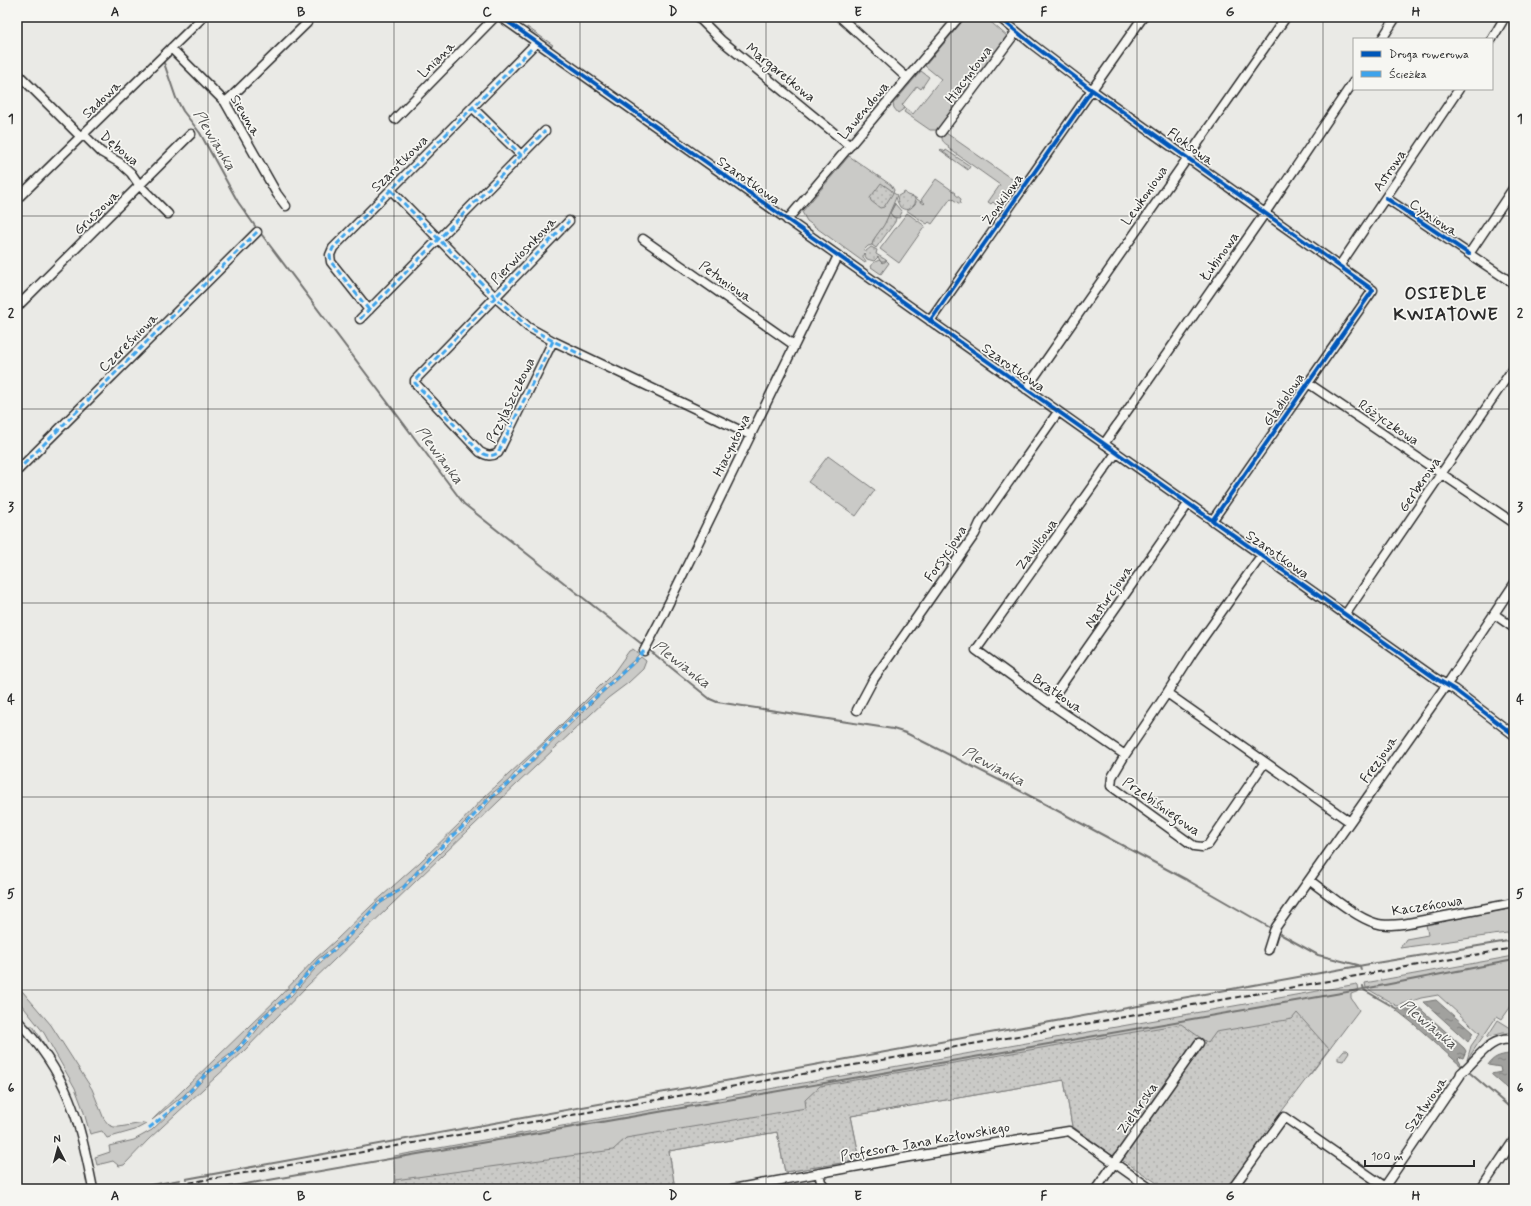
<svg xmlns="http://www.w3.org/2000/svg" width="1531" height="1206" font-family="Mynerve,sans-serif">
  <defs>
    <pattern id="park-dots" width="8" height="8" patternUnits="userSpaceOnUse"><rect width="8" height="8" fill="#cacac7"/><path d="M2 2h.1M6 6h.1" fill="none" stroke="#aeaeab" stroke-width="1.8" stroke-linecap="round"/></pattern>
    <pattern id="water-ripples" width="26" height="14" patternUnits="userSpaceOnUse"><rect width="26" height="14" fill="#a1a19e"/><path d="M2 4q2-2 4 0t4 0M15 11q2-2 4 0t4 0" fill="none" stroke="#838381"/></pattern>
  </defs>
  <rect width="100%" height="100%" fill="#eaeae6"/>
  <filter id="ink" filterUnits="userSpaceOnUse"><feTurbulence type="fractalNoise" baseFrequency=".025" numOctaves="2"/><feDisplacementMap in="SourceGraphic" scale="8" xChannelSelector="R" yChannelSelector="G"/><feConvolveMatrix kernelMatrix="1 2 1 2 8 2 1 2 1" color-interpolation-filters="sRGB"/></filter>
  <g filter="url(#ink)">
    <path fill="#cacac7" stroke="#7a7a79" d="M966,17H985L1008,37L937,130H930L904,112L906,109L913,114L941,79L925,66Z
      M527,27L553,45L550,47L527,31Z
      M921,71L929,77L921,89L917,86L902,105L905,108L898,113L894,108L893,104Z
      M946,133L1019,184L1017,187L1012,183L996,205L993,202L991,204L988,202L1000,185L948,148L949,146C944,143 940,140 943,134L944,135Z
      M941,149L945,152L946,150L970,166L968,170L940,150Z
      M849,156L891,185L894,190L893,193L897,195L885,224L874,239L872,245L868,246L864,250L863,257L866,261L865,263L807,221L802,212Z
      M936,179L956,193L955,194L961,199L960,204L951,198L932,224L929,222L927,224L906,210L914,205L916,202L914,197L924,204L925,203L921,200Z
      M895,204L902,212L899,218L893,217L890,213Z
      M907,213L925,226L899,263L880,249Z
      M879,260L882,263L886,260L889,263L881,274L871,267L873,263Z
      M828,456L875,490L856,516L808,482Z
      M633,649L639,654L633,661L590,699L520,767L508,781L490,795L466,821L430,856L403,886L377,903L344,939L318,959L286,997L263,1015L240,1044L229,1055L206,1072L184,1095L152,1120L280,996L315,959L335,941L372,905L420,862L461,822L485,796L544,742L614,672L629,651Z
      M641,657L646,661L643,669L628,683L608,698L499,801L306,987L244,1051L149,1139L124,1165L119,1166L113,1161L97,1165L95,1157L110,1152L109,1146L134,1140L152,1130L190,1094L210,1072L228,1060L239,1050L249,1040L267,1017L292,995L322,961L344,943L380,904L403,889L474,820L493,798L507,787L596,699Z
      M1514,908V932L1400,948L1406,939L1428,935L1426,924Z
      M1514,956V1002L1502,1019L1497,1016L1467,1060L1471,1046L1480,1033L1438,995L1421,998L1397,1006L1366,988L1365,983Z
      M1357,984L1358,985L1359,991L1351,994V998L1359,1010L1310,1075L1113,1154H1110L1072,1126L1064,1080L851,1116L860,1160L785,1172L777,1132L669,1151L675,1189H395L394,1156Z
      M17,985L51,1025L92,1089L104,1119L109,1125L114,1127H119L144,1123L146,1124L135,1130L107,1138L102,1131L90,1134L83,1109L75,1088L44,1033L17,999Z
      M1498,1020L1514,1030V1033H1502L1487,1037Z
      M29,1026H33L51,1055L28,1027Z
      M1344,1050H1347L1349,1052L1343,1061L1338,1060V1057Z"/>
    <path fill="url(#park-dots)" stroke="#7a7a79" d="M881,183L891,190L893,193L884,207L880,208L871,201L870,198Z
      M905,192L907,195L914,197L916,202L914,205C910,210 905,211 900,207L897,201L898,196Z
      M895,203L890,213L893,217L896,218L895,222L876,248L872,245C874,236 881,231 885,223C889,216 890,209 895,203Z
      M871,247L877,250L876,254L886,260L885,262H881L878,257L874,261L867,259L865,256L866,251Z
      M1297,1013L1329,1049L1282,1111L1228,1189H1162L1156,1185L1157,1183L1127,1163L1110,1154L1072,1126L1064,1080L851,1116L860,1160L785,1172L777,1132L669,1151L675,1189H395V1180L613,1150L626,1138L806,1108L805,1100L820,1086L1181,1024L1208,1043L1216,1032L1292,1019Z"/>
    <path fill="url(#water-ripples)" stroke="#727270" d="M1436,1000L1473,1033L1468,1042L1424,1002Z
      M1411,1004H1415L1464,1048L1466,1051L1463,1058L1460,1057L1458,1059L1462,1066H1461L1415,1025L1396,1010Z
      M1509,1054L1514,1055V1094L1491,1074L1501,1072L1500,1067L1488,1065C1493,1057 1500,1055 1509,1054Z"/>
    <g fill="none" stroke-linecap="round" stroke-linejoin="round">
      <path stroke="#727270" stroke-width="2" d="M164,63L176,98L183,111L200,133L238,202L255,226
        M262,235L464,504L643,645
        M648,649L710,699L717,702L893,729L906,733L1015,788L1187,880L1269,927
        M1280,934L1318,955L1358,965L1360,966L1361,970
        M1363,986L1364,990L1397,1009
        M1470,1073L1514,1111
        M186,1179L1364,965L1514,940
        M129,1189L180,1180
        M217,1189L1364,989L1514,960"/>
      <g stroke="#2b2b2b" stroke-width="11">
        <path id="minor" d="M501,17L1435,678L1455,690L1514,735
          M698,17L721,40L850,146
          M840,17L907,78
          M999,17L1033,45L1092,90L1373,290L1212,521
          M1382,39L1396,17
          M1492,39L1505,17
          M171,48L225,102L277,194L286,206
          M17,73L78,134L86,137L101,152L120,163L131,173L140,186L168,214
          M225,102L231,97L307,23
          M473,108L521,155
          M395,119L495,17
          M941,132L1016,32
          M391,190L495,297L528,327L553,341L750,435
          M1386,198L1514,284
          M17,199L203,17
          M787,220L959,17
          M643,239L794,345
          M1469,254L1514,187
          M1340,265L1459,89
          M17,307L191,134
          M369,310L331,262L330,255L333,248L537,42
          M360,319L545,131
          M930,321L1143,17
          M553,341L498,453C491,457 487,456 480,452L415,383V380L569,221
          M1308,383L1514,523
          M1026,389L1286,17
          M1104,444L1265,213L1354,81
          M1116,453L976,650L1049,703L1125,755
          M17,471L257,232
          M1261,556L1193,652L1167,693L1125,755L1112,777L1111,786L1194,846L1202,847L1208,845L1265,762L1350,822
          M1494,614L1514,628
          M1345,615L1514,367
          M644,651L663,615L838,256
          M1167,693L1265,762
          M1049,703L1188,504
          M857,710L873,680L975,534L980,523L1058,412
          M1309,880C1327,893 1355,917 1375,923C1384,926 1393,925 1403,924L1514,903
          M1268,950L1274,931L1276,927L1450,680L1514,584
          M17,1020C68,1074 79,1118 93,1189
          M819,1173L821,1182L827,1189
          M732,1189L909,1157L1069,1131L1151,1189
          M1096,1189L1199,1043
          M1232,1189L1284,1117L1384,1186
          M1383,1189L1460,1076L1461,1073C1478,1060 1488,1036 1514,1040
          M1481,1189L1514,1140"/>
      </g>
      <use href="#minor" stroke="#f6f6f2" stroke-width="8"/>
      <path stroke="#2b2b2b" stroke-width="2" stroke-dasharray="6 3" stroke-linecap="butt" d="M154,1189L1514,948"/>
      <path stroke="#3ea3eb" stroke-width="3" stroke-dasharray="6 3" stroke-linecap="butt" d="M473,108L521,155
        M391,190L495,297L528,327L553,341L582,355
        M369,310L331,262L330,255L333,248L531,49
        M360,319L545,131
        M553,341L498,453C491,457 487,456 480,452L415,383V380L569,221
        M17,471L257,232
        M149,1128L175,1107L208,1072L225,1061L240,1047L264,1017L286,998L318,962L342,943L379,903L403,888L432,856L468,822L489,799L510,782L575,716L633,663L644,651"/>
      <g stroke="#f6f6f2" stroke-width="6">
        <path id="cycleway" d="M501,17L1435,678L1455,690L1514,735
          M999,17L1033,45L1092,90L1373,290L1212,521
          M1386,198L1469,254
          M930,321L1092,90"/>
      </g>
      <use href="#cycleway" stroke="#0057b8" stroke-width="4"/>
    </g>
  </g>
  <path fill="none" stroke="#2b2b2b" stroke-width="1" stroke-opacity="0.55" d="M208,17V1189M394,17V1189M580,17V1189M766,17V1189M951,17V1189M1137,17V1189M1323,17V1189M17,216H1514M17,409H1514M17,603H1514M17,797H1514M17,990H1514"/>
  <g text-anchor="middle" stroke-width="3.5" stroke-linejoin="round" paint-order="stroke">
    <g font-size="14" fill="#2b2b2b" stroke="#f6f6f2">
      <text transform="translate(436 59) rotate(-45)" y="5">Lniana</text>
      <text transform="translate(781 72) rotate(39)" y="5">Margaretkowa</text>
      <text transform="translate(968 74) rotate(-53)" y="5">Hiacyntowa</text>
      <text transform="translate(101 99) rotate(-44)" y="5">Sadowa</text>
      <text transform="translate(863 110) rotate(-50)" y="5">Lawendowa</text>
      <text transform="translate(246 115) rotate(59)" y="5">Siewna</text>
      <text transform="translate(1191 146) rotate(36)" y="5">Floksowa</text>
      <text transform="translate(120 148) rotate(40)" y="5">Dębowa</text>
      <text transform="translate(399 163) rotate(-45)" y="5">Szarotkowa</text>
      <text transform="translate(1389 170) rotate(-56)" y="5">Astrowa</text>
      <text transform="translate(749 180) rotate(35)" y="5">Szarotkowa</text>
      <text transform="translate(1144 195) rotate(-55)" y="5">Lewkoniowa</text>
      <text transform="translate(1002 199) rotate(-55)" y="5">Żonkilowa</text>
      <text transform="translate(96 212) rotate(-44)" y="5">Gruszowa</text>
      <text transform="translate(1434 217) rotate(34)" y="5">Cyniowa</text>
      <text transform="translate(523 250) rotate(-46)" y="5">Pierwiosnkowa</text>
      <text transform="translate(1219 256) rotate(-55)" y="5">Łubinowa</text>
      <text transform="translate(726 281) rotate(35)" y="5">Petuniowa</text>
      <text transform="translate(128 342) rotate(-45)" y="5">Czereśniowa</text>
      <text transform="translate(1014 367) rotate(35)" y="5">Szarotkowa</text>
      <text transform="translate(1283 399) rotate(-55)" y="5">Gladiolowa</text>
      <text transform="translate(510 400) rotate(-64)" y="5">Przylaszczkowa</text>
      <text transform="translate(1389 422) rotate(34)" y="5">Różyczkowa</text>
      <text transform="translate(731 445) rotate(-64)" y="5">Hiacyntowa</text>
      <text transform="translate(1419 484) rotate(-56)" y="5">Gerberowa</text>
      <text transform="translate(1036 544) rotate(-54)" y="5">Zawilcowa</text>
      <text transform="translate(945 553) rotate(-56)" y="5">Forsycjowa</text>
      <text transform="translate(1278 554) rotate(35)" y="5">Szarotkowa</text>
      <text transform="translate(1108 596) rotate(-55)" y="5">Nasturcjowa</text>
      <text transform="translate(1058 693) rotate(35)" y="5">Bratkowa</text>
      <text transform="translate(1378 759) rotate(-55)" y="5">Frezjowa</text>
      <text transform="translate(1162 806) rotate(35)" y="5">Przebiśniegowa</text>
      <text transform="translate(1427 905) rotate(-9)" y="5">Kaczeńcowa</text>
      <text transform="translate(1425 1104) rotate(-55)" y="5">Szałwiowa</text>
      <text transform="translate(1137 1108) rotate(-55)" y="5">Zielarska</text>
      <text transform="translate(925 1141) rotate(-10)" y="5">Profesora Jana Kozłowskiego</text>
    </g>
    <g font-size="15" font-style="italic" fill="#545453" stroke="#f6f6f2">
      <text transform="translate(215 140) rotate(59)" y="5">Plewianka</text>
      <text transform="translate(440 455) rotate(53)" y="5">Plewianka</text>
      <text transform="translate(682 664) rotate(38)" y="5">Plewianka</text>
      <text transform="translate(994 766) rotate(28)" y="5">Plewianka</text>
      <text transform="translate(1429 1024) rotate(40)" y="5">Plewianka</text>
    </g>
    <g font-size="18" font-weight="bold" letter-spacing="1" fill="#2b2b2b" stroke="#f6f6f2">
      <text x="1446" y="299">OSIEDLE<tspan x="1446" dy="21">KWIATOWE</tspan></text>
    </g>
  </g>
  <rect width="1531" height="1206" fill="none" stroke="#f6f6f2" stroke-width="44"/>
  <rect x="1353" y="38" width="140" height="52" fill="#f6f6f2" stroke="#a5a5a2"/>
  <rect x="1361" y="51" width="20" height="6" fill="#0057b8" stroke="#a5a5a2"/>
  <text x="1389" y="58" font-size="12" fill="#2b2b2b">Droga rowerowa</text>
  <rect x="1361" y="71" width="20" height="6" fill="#3ea3eb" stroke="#a5a5a2"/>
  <text x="1389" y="78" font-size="12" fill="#2b2b2b">Ścieżka</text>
  <g transform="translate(58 1148) rotate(354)" stroke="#f6f6f2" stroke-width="3" paint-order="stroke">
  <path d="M0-3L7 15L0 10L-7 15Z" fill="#2b2b2b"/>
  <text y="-6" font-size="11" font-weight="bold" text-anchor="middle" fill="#2b2b2b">N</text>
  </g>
  <path d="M1365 1160v6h109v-6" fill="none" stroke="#2b2b2b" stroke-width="2"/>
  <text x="1371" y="1160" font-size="12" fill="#2b2b2b" stroke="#f6f6f2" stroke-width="3" paint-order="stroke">100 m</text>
  <rect x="22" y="22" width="1487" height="1162" fill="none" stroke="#2b2b2b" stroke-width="1.5"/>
  <g font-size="13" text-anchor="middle" font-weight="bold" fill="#2b2b2b">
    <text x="115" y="16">A</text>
    <text x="301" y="16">B</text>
    <text x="487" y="16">C</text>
    <text x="673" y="16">D</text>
    <text x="858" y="16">E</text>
    <text x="1044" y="16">F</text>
    <text x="1230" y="16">G</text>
    <text x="1416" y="16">H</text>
    <text x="11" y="123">1</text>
    <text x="1520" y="123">1</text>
    <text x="11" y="317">2</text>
    <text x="1520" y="317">2</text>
    <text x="11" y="511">3</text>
    <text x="1520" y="511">3</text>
    <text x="11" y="704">4</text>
    <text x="1520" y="704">4</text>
    <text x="11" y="898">5</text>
    <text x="1520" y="898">5</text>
    <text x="11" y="1092">6</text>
    <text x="1520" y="1092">6</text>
    <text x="115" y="1200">A</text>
    <text x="301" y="1200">B</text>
    <text x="487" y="1200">C</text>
    <text x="673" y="1200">D</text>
    <text x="858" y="1200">E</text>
    <text x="1044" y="1200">F</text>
    <text x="1230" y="1200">G</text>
    <text x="1416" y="1200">H</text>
  </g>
</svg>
